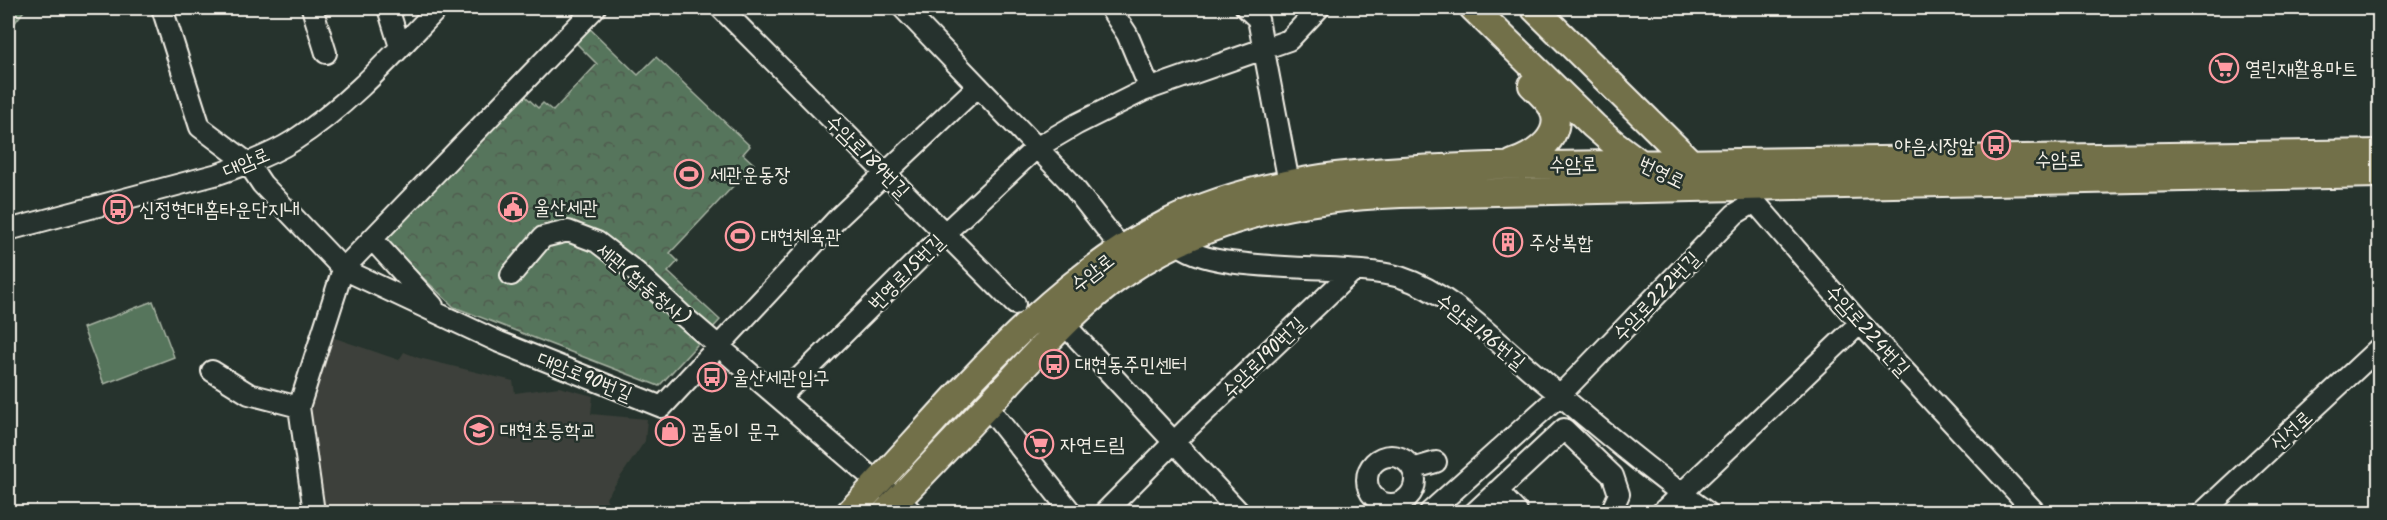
<svg xmlns="http://www.w3.org/2000/svg" width="2387" height="520" font-family="Kalam,'Poor Story',sans-serif">
  <defs>
    <pattern id="forest-crowns" width="20" height="18" patternUnits="userSpaceOnUse" patternTransform="scale(1.5)"><rect width="20" height="18" fill="#57745b"/><path d="M2 6a3 3 0 1 1 6 0M12 15a3 3 0 1 1 6 0" fill="none" stroke="#4f5c4f"/></pattern>
  </defs>
  <rect width="100%" height="100%" fill="#26332d"/>
  <filter id="ink" filterUnits="userSpaceOnUse"><feTurbulence type="fractalNoise" baseFrequency=".0167" numOctaves="2"/><feDisplacementMap in="SourceGraphic" scale="12" xChannelSelector="R" yChannelSelector="G"/><feConvolveMatrix kernelMatrix="1 2 1 2 8 2 1 2 1" color-interpolation-filters="sRGB"/></filter>
  <g filter="url(#ink)">
    <path fill="#3c413a" d="M332,337L399,360L404,352L419,358L513,381L515,393L559,387L593,396L591,414L647,419L645,441L606,498L614,512H320L309,403Z"/>
    <path fill="#57745b" stroke="#a6b2a2" stroke-width="1.5" d="M153,301L174,357L104,384L83,328Z"/>
    <path fill="url(#forest-crowns)" stroke="#a6b2a2" stroke-width="1.5" d="M8,8H26L8,32Z
      M584,23L638,75L656,57L750,146L743,154L754,164L670,253L678,261L668,272L720,320L659,386L454,307L380,237L519,90L538,108L543,103L553,111L597,64L570,37Z"/>
    <g fill="none" stroke-linecap="round" stroke-linejoin="round">
      <g stroke="#f4f1e8" stroke-width="24">
        <path id="minor" d="M162,8L200,127L248,163L262,184L343,269L499,342L662,407L838,218L978,86
          M312,8L326,53
          M388,8L400,47
          M721,8L1015,304
          M903,8L1068,180L1122,249
          M1110,8L1127,34L1150,89
          M1246,8L1258,19L1289,183
          M1733,183L1755,202L1860,323L2035,512
          M8,230L218,174C244,165 271,155 293,141C349,105 393,55 438,8
          M372,239L595,8
          M1178,243C1209,276 1350,262 1400,277C1450,293 1490,336 1529,369C1587,418 1645,468 1707,512
          M511,275L543,237L568,231L597,242L636,272L681,314L912,512
          M1052,320L1065,325L1239,512
          M212,371L249,394L299,407
          M779,398L944,234L1036,148L1077,124L1143,91L1289,40L1319,8
          M987,406L1071,512
          M1367 480a24 24 0 1 1 48 0a24 24 0 1 1-48 0Z
          M1412,469L1436,462
          M1497,491L1517,512
          M314,512L299,407L343,269L372,239L433,306
          M1105,512L1187,429L1353,271
          M1430,512L1560,395L1735,214L1755,202
          M1475,512L1564,429L1613,476L1619,494L1611,512
          M1662,512L1860,323
          M2203,512L2380,347"/>
      </g>
      <g stroke="#f4f1e8" stroke-width="30">
        <path id="major" d="M1473,8L1594,126L1616,145L1644,166
          M1534,8L1691,163L1696,171
          M1513,163C1534,156 1567,135 1552,107C1547,99 1539,92 1532,85
          M850,512C946,412 1040,287 1167,223C1269,173 1381,170 1491,166C1574,164 1657,163 1740,162C1953,160 2166,158 2380,153
          M886,512C926,471 965,429 1005,387C1042,347 1080,303 1126,272C1210,216 1302,198 1401,194L2380,174"/>
      </g>
      <use href="#minor" stroke="#26332d" stroke-width="20"/>
      <use href="#major" stroke="#726f4a" stroke-width="26"/>
    </g>
  </g>
  <defs>
    <g id="supermarket-ring" transform="scale(1.5)"><circle r="9.5" fill="#26332d" stroke="#ff9aa2" stroke-width="1.5"/><path d="M-6-5.5h2.5l.6 2H6L4.5 2H-2.5L-4.4-4H-6ZM-1.5 3.2a1.3 1.3 0 1 0 .1 0ZM3 3.2a1.3 1.3 0 1 0 .1 0Z" fill="#ff9aa2"/></g>
    <g id="bus-ring" transform="scale(1.5)"><circle r="9.5" fill="#26332d" stroke="#ff9aa2" stroke-width="1.5"/><path d="M-5-6H5V4H4V6H2V4H-2V6H-4V4H-5ZM-3.5-4V0h7V-4ZM-3.5 1.2v1.5H-2V1.2ZM2 1.2v1.5H3.5V1.2Z" fill="#ff9aa2"/></g>
    <g id="stadium-ring" transform="scale(1.5)"><circle r="9.5" fill="#26332d" stroke="#ff9aa2" stroke-width="1.5"/><path d="M0-5a6.5 5 0 1 0 0 10a6.5 5 0 1 0 0-10ZM-3.5-1.8h7v3.6h-7Z" fill="#ff9aa2"/></g>
    <g id="civic-ring" transform="scale(1.5)"><circle r="9.5" fill="#26332d" stroke="#ff9aa2" stroke-width="1.5"/><path d="M-.6-6.5H3V-4.5H.6V-3L4-1V1h2V6H-6V1h2V-1L-.6-3ZM-1.2 2.5V6h2.4V2.5Z" fill="#ff9aa2"/></g>
    <g id="building-ring" transform="scale(1.5)"><circle r="9.5" fill="#26332d" stroke="#ff9aa2" stroke-width="1.5"/><path d="M-4-6H4V6H1V3H-1V6H-4ZM-2.5-4.3h1.7v1.8h-1.7ZM.8-4.3h1.7v1.8H.8ZM-2.5-1h1.7V.8h-1.7ZM.8-1h1.7V.8H.8Z" fill="#ff9aa2"/></g>
    <g id="school-ring" transform="scale(1.5)"><circle r="9.5" fill="#26332d" stroke="#ff9aa2" stroke-width="1.5"/><path d="M0-5L7-2L0 1L-7-2ZM-4 1L0 2.5L4 1V4Q0 6-4 4Z" fill="#ff9aa2"/></g>
    <g id="shop-ring" transform="scale(1.5)"><circle r="9.5" fill="#26332d" stroke="#ff9aa2" stroke-width="1.5"/><path d="M-5-2.5h2.3a2.7 3.5 0 0 1 5.4 0H5L5.5 6h-11ZM-1.5-2.5h3a1.5 2.3 0 0 0-3 0Z" fill="#ff9aa2"/></g>
  </defs>
  <g fill-rule="evenodd">
    <use href="#supermarket-ring" x="2224" y="68"/>
    <use href="#bus-ring" x="1996" y="145"/>
    <use href="#stadium-ring" x="689" y="174"/>
    <use href="#civic-ring" x="513" y="207"/>
    <use href="#bus-ring" x="118" y="209"/>
    <use href="#stadium-ring" x="740" y="236"/>
    <use href="#building-ring" x="1508" y="242"/>
    <use href="#bus-ring" x="1054" y="364"/>
    <use href="#bus-ring" x="712" y="377"/>
    <use href="#school-ring" x="479" y="430"/>
    <use href="#shop-ring" x="670" y="431"/>
    <use href="#supermarket-ring" x="1039" y="444"/>
  </g>
  <g text-anchor="middle" stroke-width="5" stroke-linejoin="round" paint-order="stroke">
    <g font-size="20" fill="#f4f1e8" stroke="#26332d" text-anchor="start">
      <text x="2245" y="75">열린재활용마트</text>
      <text x="1975" y="152" text-anchor="end">야음시장앞</text>
      <text x="710" y="181">세관운동장</text>
      <text x="534" y="214">울산세관</text>
      <text x="139" y="216">신정현대홈타운단지내</text>
      <text x="761" y="243">대현체육관</text>
      <text x="1529" y="249">주상복합</text>
      <text x="1075" y="371">대현동주민센터</text>
      <text x="733" y="384">울산세관입구</text>
      <text x="500" y="437">대현초등학교</text>
      <text x="691" y="438">꿈돌이 문구</text>
      <text x="1060" y="451">자연드림</text>
    </g>
    <g font-size="20" fill="#f4f1e8" stroke="#26332d">
      <text transform="translate(868 156) rotate(45)" y="7">수암로189번길</text>
      <text transform="translate(2059 159) rotate(-1)" y="7">수암로</text>
      <text transform="translate(246 162) rotate(-23)" y="7">대암로</text>
      <text transform="translate(1573 164) rotate(-1)" y="7">수암로</text>
      <text transform="translate(1662 172) rotate(26)" y="7">번영로</text>
      <text transform="translate(906 272) rotate(-45)" y="7">번영로15번길</text>
      <text transform="translate(1092 272) rotate(-38)" y="7">수암로</text>
      <text transform="translate(644 284) rotate(40)" y="7">세관(합동청사)</text>
      <text transform="translate(1656 296) rotate(-46)" y="7">수암로222번길</text>
      <text transform="translate(1868 330) rotate(48)" y="7">수암로224번길</text>
      <text transform="translate(1481 331) rotate(39)" y="7">수암로196번길</text>
      <text transform="translate(1263 357) rotate(-44)" y="7">수암로190번길</text>
      <text transform="translate(585 376) rotate(22)" y="7">대암로90번길</text>
      <text transform="translate(2291 430) rotate(-43)" y="7">신선로</text>
    </g>
  </g>
  <rect width="2387" height="520" fill="none" stroke="#26332d" stroke-width="30"/>
  <rect x="15" y="15" width="2357" height="490" fill="none" stroke="#f4f1e8" stroke-width="2" filter="url(#ink)"/>
</svg>
